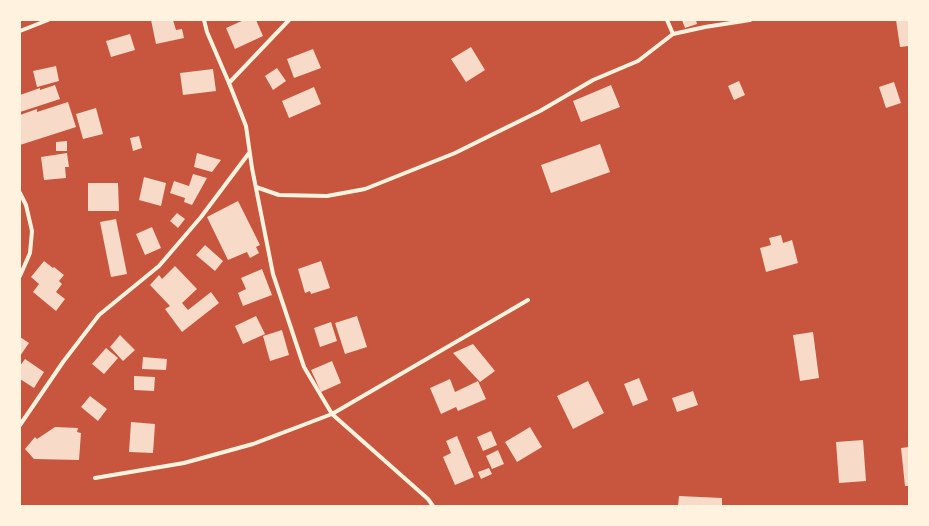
<svg xmlns="http://www.w3.org/2000/svg" width="929" height="526" font-family="'Exo 2',sans-serif">
  <rect width="100%" height="100%" fill="#c8553d"/>
  <path fill="#f7dbc8" d="M151,20H173L176,30L182,29L184,38L156,44Z
    M244,20H256L263,36L235,49L226,28Z
    M682,20H696L697,24L685,28Z
    M896,20H909V46L900,47Z
    M130,34L135,50L111,57L106,41Z
    M471,47L485,70L466,82L451,59Z
    M313,49L321,68L294,78L287,59Z
    M56,66L59,81L37,87L33,71Z
    M277,68L286,81L273,90L265,76Z
    M213,69L216,91L183,95L180,73Z
    M739,81L745,95L734,100L728,86Z
    M894,82L901,103L886,108L879,87Z
    M55,85L60,99L20,112V95L40,88V90Z
    M611,85L620,107L581,122L573,101Z
    M314,87L321,104L289,118L282,101Z
    M68,102L76,127L20,145V115L37,109V112Z
    M96,108L103,134L83,139L76,114Z
    M139,136L142,148L133,151L130,138Z
    M67,141V151H56V142Z
    M600,144L610,172L551,193L541,165Z
    M67,153L69,167H65L66,178L44,180L41,157Z
    M197,153L221,160L212,172L194,167Z
    M193,174L207,178L192,205L184,202L185,198L170,193L174,181L189,186Z
    M144,177L166,183L161,206L139,200Z
    M88,183H118L119,211H88Z
    M238,201L260,245L256,247L259,253L250,258L247,252L228,260L207,217Z
    M177,213L185,219L178,228L170,221Z
    M116,219L127,274L111,277L100,222Z
    M152,227L161,248L145,255L136,234Z
    M781,235L783,243L792,240L798,263L766,272L760,248L771,245L769,238Z
    M205,245L223,261L215,271L196,255Z
    M44,261L53,268L54,267L64,275L59,281L62,284L56,292L65,299L56,311L33,292L39,284L31,277Z
    M321,261L330,288L311,294L310,291L305,293L298,269Z
    M175,266L197,289L182,303L188,310L211,292L219,303L182,332L165,309L170,306L150,285L159,275L162,279Z
    M262,269L272,295L243,306L238,293L246,289L241,278Z
    M256,316L265,334L243,344L235,326Z
    M357,316L367,347L345,354L335,323Z
    M331,322L337,341L320,347L314,328Z
    M282,330L289,355L270,361L263,336Z
    M813,332L819,378L800,381L793,335Z
    M120,335L135,350L123,361L110,347Z
    M20,337L29,343L20,356Z
    M473,344L495,371L480,382L453,353Z
    M106,348L118,358L104,374L92,364Z
    M143,357L167,359L166,370L142,369Z
    M25,359L44,372L34,388L20,379V366Z
    M332,361L341,383L321,392L311,370Z
    M134,376L155,377L154,391L134,390Z
    M639,378L648,400L633,406L624,384Z
    M450,379L455,392L478,381L486,399L458,411L456,407L441,414L430,388Z
    M588,381L604,413L573,429L557,396Z
    M693,391L698,405L677,412L672,398Z
    M90,396L107,409L98,421L81,407Z
    M131,422L155,424L153,453L129,452Z
    M55,427L78,428L77,432L81,433L79,460L34,459L25,449L35,437L37,439Z
    M530,427L542,447L517,462L505,442Z
    M491,431L497,445L483,451L477,437Z
    M457,436L474,477L455,485L443,457L451,453L446,441Z
    M863,440L866,481L839,483L836,442Z
    M909,447V486H905L901,448Z
    M498,450L504,464L492,469L486,456Z
    M489,468L492,474L481,479L478,472Z
    M679,496L722,498V506H678Z"/>
  <g fill="none" stroke-linecap="round" stroke-linejoin="round">
    <path stroke="#fff3e0" stroke-width="4" d="M204,20L207,32L229,83L246,126L252,168L273,274L304,367L332,414L428,499L433,506
      M667,20L673,34
      M20,31L48,20
      M229,83L289,20
      M256,187L279,195L327,196L365,189L455,153L540,111L593,80L638,61L673,34L705,27L750,20
      M20,193L26,205L32,231L30,253L20,276
      M20,425L63,362L99,315L159,266L201,217L249,153
      M95,478L184,463L253,444L332,414L528,300"/>
  </g>
  <rect width="929" height="526" fill="none" stroke="#fff3e0" stroke-width="42"/>
</svg>
